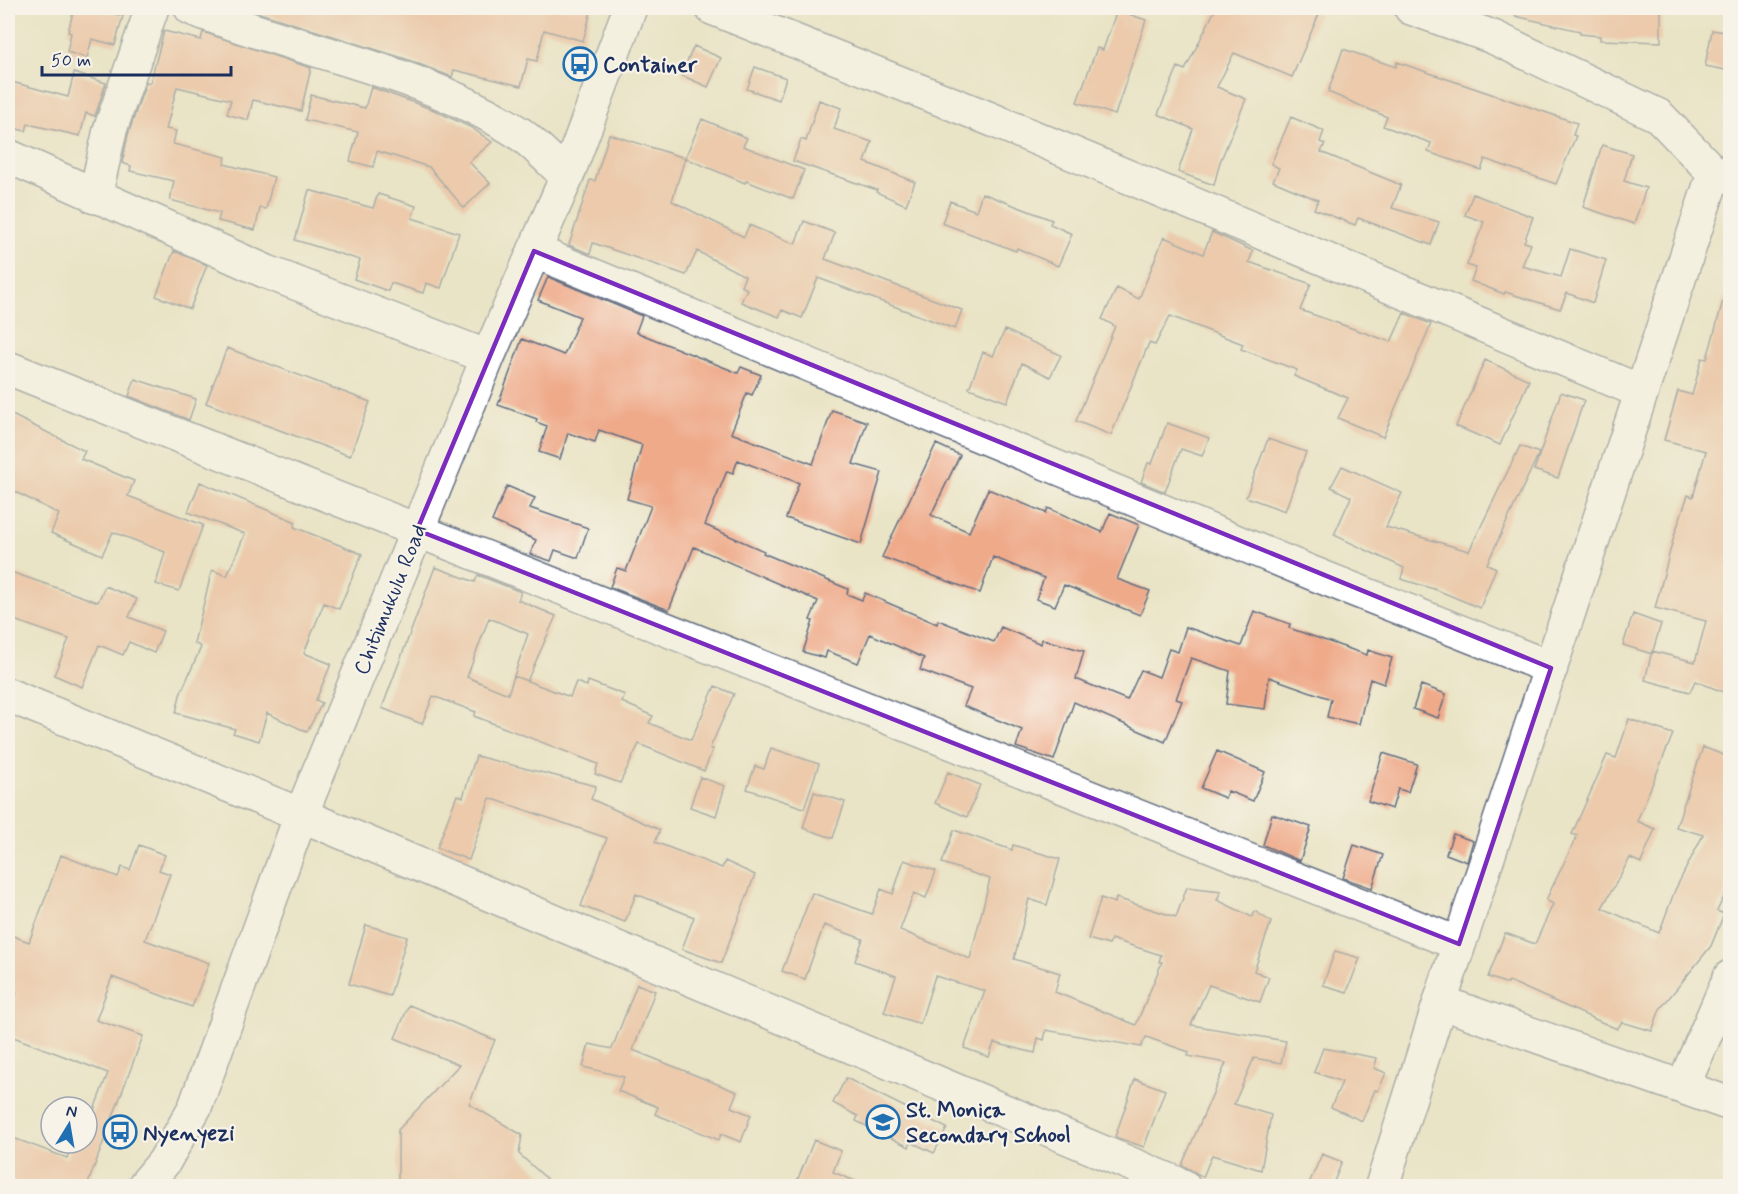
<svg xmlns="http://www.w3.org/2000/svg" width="1738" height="1194" font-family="Mynerve,sans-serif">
  <rect width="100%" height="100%" fill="#f7f3e8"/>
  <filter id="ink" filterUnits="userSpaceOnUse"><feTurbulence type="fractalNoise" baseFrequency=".0167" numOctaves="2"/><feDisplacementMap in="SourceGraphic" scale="12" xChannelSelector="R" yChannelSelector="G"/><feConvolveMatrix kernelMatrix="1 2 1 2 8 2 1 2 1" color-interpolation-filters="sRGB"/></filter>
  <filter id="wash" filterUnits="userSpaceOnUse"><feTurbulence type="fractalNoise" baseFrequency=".008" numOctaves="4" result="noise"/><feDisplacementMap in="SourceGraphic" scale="24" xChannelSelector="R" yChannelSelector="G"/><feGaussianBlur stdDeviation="1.35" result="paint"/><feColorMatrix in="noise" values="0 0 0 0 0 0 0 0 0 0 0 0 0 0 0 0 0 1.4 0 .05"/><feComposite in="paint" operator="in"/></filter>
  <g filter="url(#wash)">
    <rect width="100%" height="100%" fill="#eae4c6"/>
    <g id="blocks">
      <path fill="#efaa8a" d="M74,8H105L104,11L123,16L115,45L92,39L87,58L67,52L71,33L68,32Z
        M244,8H592L583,41L544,30L537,61L528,59L521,86L454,70L452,77L406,59Z
        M1216,8H1303L1319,14L1292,77L1234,53L1217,87L1246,99L1220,162L1214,185L1178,172L1193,129L1158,114L1178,67L1185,70Z
        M1516,8H1661V42L1600,40V36L1580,34V31L1515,16Z
        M1117,10L1146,20L1115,115L1077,102L1097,48L1103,50Z
        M1712,30L1731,33V71L1705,66Z
        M164,31L201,40L203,32L311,68L301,111L253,100L248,120L227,114L231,100L177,87L166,129L176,131L173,144L226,157L224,164L274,177L266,209L260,208L255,230L218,221L220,213L170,200L174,181L130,171L131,166L122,163L128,135L146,82L150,83Z
        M694,46L721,58L708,87L681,75Z
        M1343,49L1396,67L1397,62L1577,123L1573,135L1576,136L1556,184L1485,159L1481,170L1428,152L1431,143L1383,126L1387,117L1328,92Z
        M755,67L786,78L779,100L747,89Z
        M74,73L106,83L95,116L86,113L80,136L28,124L26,131L8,127V81L68,97Z
        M371,87L434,110L472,128L492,142L469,162L490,183L464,208L429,167L377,151L373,167L350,161L358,132L305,120L311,95L365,108Z
        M819,100L841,108L834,129L872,142L865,162L915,182L906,205L876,192L877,190L793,161L801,139L806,141Z
        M1291,117L1324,131L1320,142L1325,144L1321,152L1401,185L1392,208L1439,222L1431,245L1358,218L1355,225L1314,209L1318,200L1273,181L1279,168L1271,164Z
        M702,119L747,138L743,146L804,170L793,199L746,181L745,183L685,158L672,201L744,237L749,225L795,244L804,221L835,233L825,259L962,310L955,329L818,278L802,318L782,310L779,317L741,302L747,289L741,286L745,276L697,251L686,275L593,243L590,254L569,245L590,180L595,181L609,134L685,158Z
        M1602,145L1632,154L1624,181L1646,188L1634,224L1583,207Z
        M309,190L373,208L378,194L416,206L412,218L459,233L441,288L426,283L423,293L391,283L388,291L354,279L360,260L295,240Z
        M982,193L1052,220L1050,224L1072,234L1058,266L1017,248L1016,251L942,223L950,201L976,211Z
        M1473,194L1533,217L1524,242L1531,244L1522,266L1561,277L1570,249L1606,260L1593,303L1567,293L1560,309L1505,292L1504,294L1471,281L1476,268L1467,265L1484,222L1465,215Z
        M1212,232L1253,251L1249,262L1311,284L1300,310L1391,342L1404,313L1431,324L1383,437L1338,418L1348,398L1294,376L1297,370L1241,349L1243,344L1170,316L1155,345L1149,343L1111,435L1076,421L1115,326L1102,319L1117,288L1139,299L1164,237L1203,254Z
        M174,251L207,265L190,309L156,296Z
        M548,277L642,316L636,332L738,373L741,367L761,375L752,395L747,393L731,433L813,464L832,410L867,422L853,464L882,472L861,544L786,518L799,483L738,460L733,473L727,471L705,525L764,551L763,553L848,589L847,594L862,600L865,593L937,624L938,620L994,642L1001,627L1041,644L1042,639L1084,651L1076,679L1127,700L1141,670L1159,677L1169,649L1178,652L1186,627L1241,646L1254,611L1290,624L1289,628L1367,655L1368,650L1392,658L1384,684L1370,679L1359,724L1327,717L1331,699L1269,677L1265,709L1226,704L1230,671L1191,658L1176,699L1182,701L1165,742L1074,702L1054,760L1016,747L1022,730L964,706L971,689L920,670L924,658L870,634L858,663L827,651L825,658L803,652L813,621L810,620L818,601L694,547L669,610L610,587L617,568L626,571L651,506L627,499L642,445L599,430L595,442L568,433L560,459L539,452L547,426L536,422L537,419L498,405L522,339L564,355L580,317L538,300Z
        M1724,297H1731V695L1695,681L1690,692L1645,680L1652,651L1695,662L1706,621L1655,608L1674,536L1688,495L1693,497L1706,451L1664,440L1678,391L1692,395L1702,358L1707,359Z
        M1005,330L1061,355L1050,377L1022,363L1007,402L969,388L983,352L993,356Z
        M227,348L370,402L350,456L206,403Z
        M1485,360L1529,380L1500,445L1456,426Z
        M135,379L196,399L189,420L129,396Z
        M1561,392L1584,400L1558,478L1534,470Z
        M8,413L85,451L81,459L134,481L128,496L203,525L179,591L156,584L165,552L113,532L102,555L51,533L59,514L8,488Z
        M1167,423L1209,438L1202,456L1181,449L1165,492L1141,482L1148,463L1152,464Z
        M1268,439L1306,452L1285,511L1246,497Z
        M936,444L960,455L931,515L969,532L988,489L1046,513L1048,508L1102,532L1110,513L1139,525L1117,579L1150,591L1140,615L1064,585L1055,606L1036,599L1044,578L993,557L980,593L882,557Z
        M1520,446L1539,453L1487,564L1496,568L1480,608L1437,590L1401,579L1404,568L1334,535L1351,497L1331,487L1342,466L1402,493L1386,527L1469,551Z
        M200,482L296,522L294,527L362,554L339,609L324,603L304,653L331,664L316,700L322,703L307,732L267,713L259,741L233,733L235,729L176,713L180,695L201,647L194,643L212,570L227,576L245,534L188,512Z
        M507,486L535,498L530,508L588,528L578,558L555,550L551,561L530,554L536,540L492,521Z
        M435,567L475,582L478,575L521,592L518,600L556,616L527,681L514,676L528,634L489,618L467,677L508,694L514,676L570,697L576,682L587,686L588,681L625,695L622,702L653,716L649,723L691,740L715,686L734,694L710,748L713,749L704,771L639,744L620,783L595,774L598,764L474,716L476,712L433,696L422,724L382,708Z
        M8,571L98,602L105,586L137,599L129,617L163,631L154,653L129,642L123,655L99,645L82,687L54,675L69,639L8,618Z
        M1633,614L1661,624L1652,654L1623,645Z
        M1421,685L1446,694L1438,718L1413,709Z
        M1629,719L1673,734L1637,821L1655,829L1641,863L1630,858L1602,908L1659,933L1675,890L1703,835L1676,827L1703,747L1731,758V882L1717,911L1724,914L1711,946L1660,1009L1652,1031L1622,1022L1617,1029L1509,981L1508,984L1488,977L1505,933L1535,944L1553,904L1546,900L1577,836L1572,834L1607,755L1616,758Z
        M771,748L819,764L804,808L747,789L755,766L764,769Z
        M1217,751L1265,772L1253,801L1228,791L1225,798L1201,788Z
        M1383,753L1417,764L1408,792L1398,789L1392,809L1368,801Z
        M476,756L596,786L591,799L660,830L655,842L722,868L725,861L755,875L721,963L682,949L694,917L636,894L625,922L581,906L607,838L490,798L469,860L437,848L457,795L463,797Z
        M948,772L980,785L967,817L935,803Z
        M700,777L725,786L716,816L690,807Z
        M814,792L845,802L833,838L803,828Z
        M1272,814L1311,827L1300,861L1263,845Z
        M954,830L1012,850L1013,845L1060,859L1047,905L1029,899L1014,959L1060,973L1055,992L1136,1025L1162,962H1159L1161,955L1111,939L1109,945L1088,939L1101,898L1115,903L1116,898L1176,917L1187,887L1221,891L1217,900L1252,917L1255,911L1271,922L1254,971L1269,977L1260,1002L1209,985L1191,1025L1286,1041L1281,1063L1254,1058L1234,1104L1271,1115L1261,1170L1212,1155L1203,1177L1182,1165L1226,1063L1188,1056L1189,1052L1146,1037L1141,1047L1046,1030L1044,1040L1038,1038L1035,1053L994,1043L989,1057L964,1048L985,991L935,976L920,1024L884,1012L896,976L855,961L863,939L824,925L805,979L782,971L812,893L872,914L881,889L893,894L904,860L936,871L926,898L914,893L900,930L970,959L990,879L942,863Z
        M1453,834L1473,841L1467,862L1446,854Z
        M139,845L165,855L159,870L170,874L145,940L209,963L192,1007L112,977L96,1020L143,1036L87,1186H8V1136L67,1158L72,1143H87V1128L108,1073L8,1035V1017L17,993L8,990V934L29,942L61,855L118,877L122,867L130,870Z
        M1354,845L1383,855L1372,888L1343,878Z
        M366,925L407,937L390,996L349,984Z
        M1335,951L1360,958L1347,992L1323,985Z
        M637,984L655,991L633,1050L737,1092L731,1107L751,1115L741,1142L721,1134L719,1140L655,1114L658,1107L618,1091L624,1077L583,1067L589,1044L612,1049Z
        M409,1005L495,1040L469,1104L522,1135L519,1154L555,1186H398V1130L459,1065L395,1038Z
        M1323,1048L1377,1058L1374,1068L1386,1073L1378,1091L1375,1090L1362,1121L1331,1107L1342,1082L1314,1072Z
        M846,1078L947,1128L934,1153L911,1142L909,1147L856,1121L858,1116L833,1103Z
        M1135,1079L1165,1090L1144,1147L1115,1137Z
        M814,1140L841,1151L833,1172L867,1186H795Z
        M1322,1154L1342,1162L1332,1186H1308Z"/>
    </g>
  </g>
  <g filter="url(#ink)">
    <use href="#blocks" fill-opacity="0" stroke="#636e82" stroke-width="1.5"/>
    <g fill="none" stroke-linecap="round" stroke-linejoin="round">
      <g stroke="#636e82" stroke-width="36">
        <path id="minor" d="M191,8C299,52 420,69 519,133C536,145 551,162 567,176
          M712,8L988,118L1642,392
          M1411,8L1493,37L1659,116L1714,173L1730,176
          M8,156L267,272L488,357
          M95,197L110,130L152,8
          M534,251L1312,573L1551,668
          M8,368L1459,944
          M8,695L301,815L1183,1186
          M1440,1002L1730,1104
          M1683,1086L1730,977
          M144,1186L164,1162L195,1107L301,815L488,357L567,176L630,8
          M1382,1186L1440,1002L1714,173"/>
      </g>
      <use href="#minor" stroke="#fff" stroke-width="33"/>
    </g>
  </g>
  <path d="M0 0H1738V1194H0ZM534,251L1551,668L1459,944L417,530Z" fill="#eae4c6" fill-opacity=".55" fill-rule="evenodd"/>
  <path fill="none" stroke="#7b2cbf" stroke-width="4.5" stroke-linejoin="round" d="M534,251L1551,668L1459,944L417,530Z"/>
  <defs>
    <g id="bus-ring" transform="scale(1.725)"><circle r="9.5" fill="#f7f3e8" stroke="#1f6fb2" stroke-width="1.5"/><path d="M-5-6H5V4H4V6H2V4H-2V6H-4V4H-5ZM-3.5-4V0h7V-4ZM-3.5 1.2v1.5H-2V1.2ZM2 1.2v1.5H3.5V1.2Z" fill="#1f6fb2"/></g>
    <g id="school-ring" transform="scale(1.725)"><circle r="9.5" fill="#f7f3e8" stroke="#1f6fb2" stroke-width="1.5"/><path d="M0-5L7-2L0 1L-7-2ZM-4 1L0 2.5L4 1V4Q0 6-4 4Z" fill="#1f6fb2"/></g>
  </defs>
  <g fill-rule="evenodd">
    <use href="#bus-ring" x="580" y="64"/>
    <use href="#school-ring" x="883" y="1122"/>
    <use href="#bus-ring" x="120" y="1132"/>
  </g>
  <g text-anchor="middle" stroke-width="4.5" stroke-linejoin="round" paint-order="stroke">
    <g font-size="22" font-weight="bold" fill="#1b2f5e" stroke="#f7f3e8" text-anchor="start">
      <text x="603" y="72">Container</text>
      <text x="906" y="1117">St. Monica<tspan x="906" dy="25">Secondary School</tspan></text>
      <text x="143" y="1140">Nyenyezi</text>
    </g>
    <g font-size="22" fill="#1b2f5e" stroke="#f7f3e8">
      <text transform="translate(389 599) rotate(-68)" y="8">Chitimukulu Road</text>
    </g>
  </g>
  <rect width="1738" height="1194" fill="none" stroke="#f7f3e8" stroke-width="30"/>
  <g transform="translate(69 1125) rotate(11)"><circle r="28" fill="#f7f3e8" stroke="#9fa5b1" stroke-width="1.5"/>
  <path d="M0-4.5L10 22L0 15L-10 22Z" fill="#1f6fb2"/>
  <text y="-9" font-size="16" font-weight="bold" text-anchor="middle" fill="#1b2f5e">N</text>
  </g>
  <path d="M42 66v9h189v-9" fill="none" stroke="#1b2f5e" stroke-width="3"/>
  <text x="51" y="66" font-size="18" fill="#1b2f5e" stroke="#f7f3e8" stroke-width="4.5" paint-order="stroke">50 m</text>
</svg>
